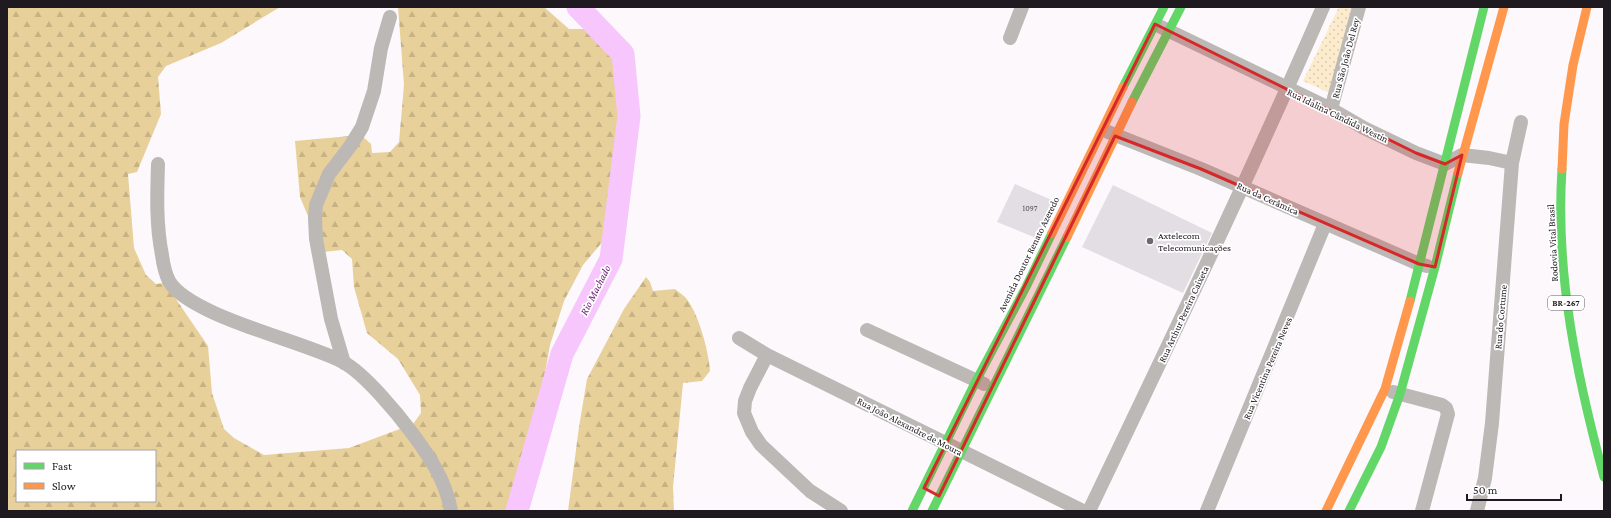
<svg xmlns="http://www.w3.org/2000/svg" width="1611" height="518" font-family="'Crimson Pro',serif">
  <defs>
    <pattern id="forest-firs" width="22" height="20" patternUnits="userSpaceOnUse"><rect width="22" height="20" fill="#e8d09a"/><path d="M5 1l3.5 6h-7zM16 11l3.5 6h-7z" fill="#c7b284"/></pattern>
    <pattern id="park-dots" width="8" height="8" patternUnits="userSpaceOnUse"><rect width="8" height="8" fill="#fceccd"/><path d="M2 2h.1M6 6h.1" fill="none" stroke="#d8cab0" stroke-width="1.8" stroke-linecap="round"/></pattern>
  </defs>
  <rect width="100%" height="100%" fill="#fcf8fc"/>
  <path fill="url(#forest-firs)" fill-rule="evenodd" d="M7,7H280L221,43L166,66L158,77L161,114L137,172L128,174L134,248L146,275L156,284L165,283L208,346L212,393L224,429L234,438L264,455L349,448L413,424L421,413L420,395L398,359L367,333L354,287L352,259L342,250L323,252L300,197L295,141L361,135L371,144L372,153L390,152L399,142L404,85L398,7H544L569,29H609L620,41L628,142L612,194L615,227L583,265L564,301L550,345L520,511H7ZM17,451H155V501H17Z
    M646,277L650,282L653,291L675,289C678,292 682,294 685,297C698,311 709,352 710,371L702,381L683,383L673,487L674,511H568L579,427L587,379L624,309Z"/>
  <path fill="url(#park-dots)" d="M1339,7H1354L1332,94L1303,81Z"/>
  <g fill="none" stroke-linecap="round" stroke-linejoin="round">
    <path stroke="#f6c6fd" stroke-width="23" d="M517,511L562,354L611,259L629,116L623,54L578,7"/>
  </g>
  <path fill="#e3dee4" d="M1015,184L1054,201L1036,238L997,222Z
    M1113,185L1212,233L1183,293L1082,247Z"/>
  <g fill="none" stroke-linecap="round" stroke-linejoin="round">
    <path stroke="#bbb8b6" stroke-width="14" d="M1161,27L1331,109L1364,128L1416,153L1445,164L1462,155L1489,158L1512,163
      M1010,38L1022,7
      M1331,109L1359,7
      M1108,132L1201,169L1419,264L1427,266
      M158,164C157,195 156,225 162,255C163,263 165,273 169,281C189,316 303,341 343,362C365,374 397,413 412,433C430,457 446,481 451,511
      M867,330L984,384
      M739,338L767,355L1083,511
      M767,355L750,388L745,401L744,413L752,432L761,445L810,491L841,511
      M344,363L331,319L316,239L315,218L316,205L329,174L351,145L362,127L374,91L381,48L390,17
      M1393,392L1442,405L1446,408L1448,414L1422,511
      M1089,511C1169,344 1249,177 1323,7
      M1207,511L1325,224
      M1477,511L1485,478L1492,423L1512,163L1521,122"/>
    <path stroke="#63d668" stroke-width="9" d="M1123,87L1164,7
      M1132,102L1181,7
      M1562,169C1555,274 1577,377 1604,477
      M1410,301L1484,7
      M912,511L976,381L1026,287L1052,233
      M932,511L1067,237
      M1349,511L1381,447L1400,394L1435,267L1458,173"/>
    <path stroke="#ff974d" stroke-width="9" d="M1562,169L1564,124L1573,65L1587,7
      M1458,173L1504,7
      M1052,233L1123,87
      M1067,237L1132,102
      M1326,511L1385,389L1410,301"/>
  </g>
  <path fill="#d62828" fill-opacity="0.2" stroke="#d62828" stroke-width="3" stroke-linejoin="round" d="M1155,24L1416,153L1445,164L1462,155L1435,267L1419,264L1201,169L1115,136L939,496L924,488Z"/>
  <circle fill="#6c676d" stroke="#fff" stroke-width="1.5" cx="1150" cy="241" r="4"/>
  <g text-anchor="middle" stroke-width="3.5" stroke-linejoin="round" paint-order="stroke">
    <g font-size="8" fill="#524c53">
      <text x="1030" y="211">1097</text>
    </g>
    <rect fill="#fff" stroke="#625e63" stroke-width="1" x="1548" y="296" width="36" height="14" rx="3"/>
    <g font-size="9" font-weight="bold" fill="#1f1920">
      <text x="1566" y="306">BR-267</text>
    </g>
    <g font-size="10" fill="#1f1920" stroke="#fff">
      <text transform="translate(1345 58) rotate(-75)" y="4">Rua São João Del Rey</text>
      <text transform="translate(1338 115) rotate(26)" y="4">Rua Idalina Cândida Westin</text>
      <text transform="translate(1268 198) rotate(24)" y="4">Rua da Cerâmica</text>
      <text transform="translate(1552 243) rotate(-93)" y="4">Rodovia Vital Brasil</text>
      <text transform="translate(1028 254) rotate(-64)" y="4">Avenida Doutor Renato Azeredo</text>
      <text transform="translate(1183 314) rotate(-65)" y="4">Rua Arthur Pereira Caixeta</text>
      <text transform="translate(1500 317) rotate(-85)" y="4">Rua do Cortume</text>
      <text transform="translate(1267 368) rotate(-67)" y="4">Rua Vicentina Pereira Neves</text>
      <text transform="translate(910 426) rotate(27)" y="4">Rua João Alexandre de Moura</text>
    </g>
    <g font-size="10" fill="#1f1920" stroke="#fff" text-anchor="start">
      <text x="1158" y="239">Axtelecom<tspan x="1158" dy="12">Telecomunicações</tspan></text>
    </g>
    <g font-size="11" font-style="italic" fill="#681974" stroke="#fff">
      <text transform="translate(595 290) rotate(-63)" y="4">Rio Machado</text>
    </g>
  </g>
  <rect width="1611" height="518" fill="none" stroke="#1f1920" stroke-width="16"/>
  <rect x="16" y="450" width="140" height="52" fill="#ffffff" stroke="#a5a3a6"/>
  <rect x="24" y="463" width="20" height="6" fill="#63d668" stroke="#a5a3a6"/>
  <text x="52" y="470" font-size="12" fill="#1f1920">Fast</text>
  <rect x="24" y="483" width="20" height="6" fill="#ff974d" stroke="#a5a3a6"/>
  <text x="52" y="490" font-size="12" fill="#1f1920">Slow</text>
  <path d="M1467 494v6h94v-6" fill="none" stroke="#1f1920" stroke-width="2"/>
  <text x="1473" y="494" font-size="12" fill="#1f1920" stroke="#ffffff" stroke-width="3" paint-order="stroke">50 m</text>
</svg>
